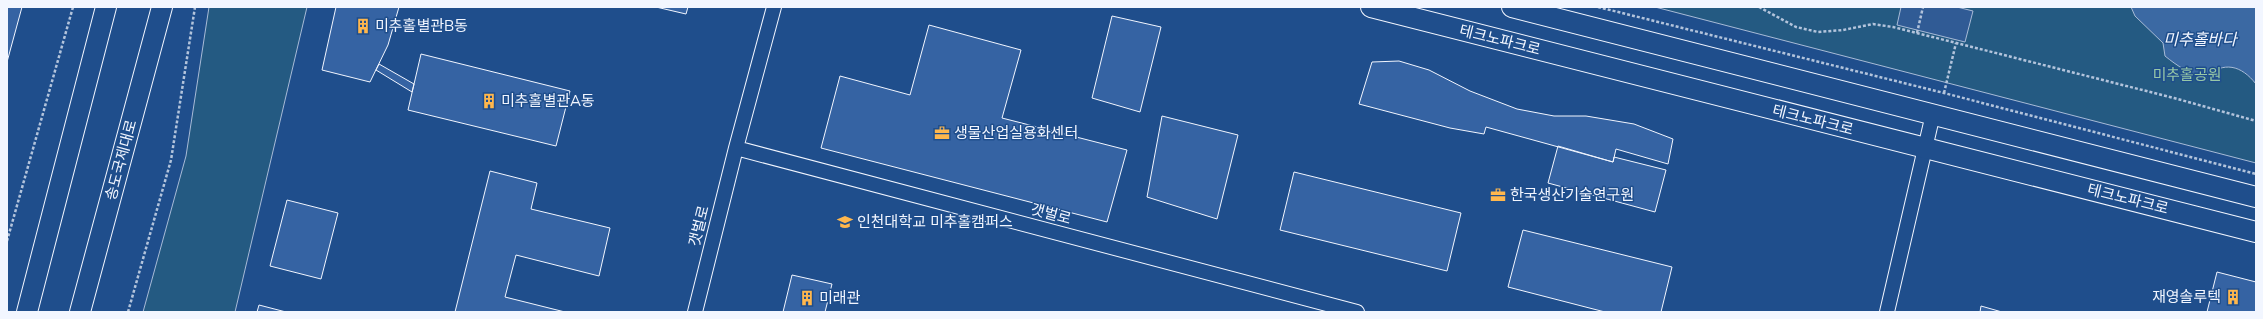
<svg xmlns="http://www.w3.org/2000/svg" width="2263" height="319" font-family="Mulish,'Noto Sans KR',sans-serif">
  <rect width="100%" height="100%" fill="#1f4e8c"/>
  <path fill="#245a82" stroke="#a8bbd7" d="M209,7H307L235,312H143L186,156Z
    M1655,7H2256V163Z"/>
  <path fill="#305b95" stroke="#a8bbd7" d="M1901,7H1957L1973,11L1965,42L1897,25Z"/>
  <path fill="#3b69a3" stroke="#a8bbd7" d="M2131,7H2256V84C2241,65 2224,61 2205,77C2192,76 2176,65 2165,56L2163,43L2135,16Z"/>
  <path fill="#3563a3" stroke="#f2f6ff" d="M7,7H22L7,62Z
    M336,7H399L388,45L370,82L322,70Z
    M656,7H688L686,14Z
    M1112,16L1161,27L1140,112L1092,98Z
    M929,25L1021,50L1002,118L1127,150L1107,222L821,148L840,76L910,95Z
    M421,54L570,91L556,146L408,110Z
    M1399,61L1429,70L1470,91L1517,109L1554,116H1586L1634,124L1673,139L1668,164L1616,149L1613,162L1486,127L1484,134L1450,128L1359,104L1372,62Z
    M379,64L414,84L412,92L376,70Z
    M1162,116L1238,135L1217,219L1147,197Z
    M1558,146L1613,162L1614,157L1666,170L1655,212L1548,183Z
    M490,171L537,183L531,209L610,228L599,276L516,255L505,297L565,312H455Z
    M1294,172L1461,213L1447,271L1280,230Z
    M287,200L338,213L321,279L270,266Z
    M1523,230L1672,267L1661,312H1605L1508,287Z
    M2217,272L2256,282V312H2207Z
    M792,275L832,284L825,312H783Z
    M259,305L286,312H257Z
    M1981,306L2002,312H1980Z"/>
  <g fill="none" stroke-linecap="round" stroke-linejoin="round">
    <g stroke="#f2f6ff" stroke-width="16">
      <path id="street" d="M736,148L1357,312
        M695,312L736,148L774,7
        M1887,312L1933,114"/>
    </g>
    <g stroke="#f2f6ff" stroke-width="22">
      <path id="secondary" d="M1371,7L2256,232
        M1512,7L2256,197
        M27,312L106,7
        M80,312L162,7"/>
    </g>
    <path stroke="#b3c4dc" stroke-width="2.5" stroke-dasharray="3 2" stroke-linecap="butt" d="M1598,7L1944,93L2256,174
      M1759,7L1796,27L1818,32L1843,30L1873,24L1893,27L2174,98L2256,121
      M1917,33L1923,7
      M1944,93L1956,43
      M7,241L73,7
      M128,312L171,160L195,7"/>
    <use href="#street" stroke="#1f4e8c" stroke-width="14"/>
    <use href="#secondary" stroke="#1f4e8c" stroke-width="20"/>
  </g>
  <defs>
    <g id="building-bare" transform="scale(1.2)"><path d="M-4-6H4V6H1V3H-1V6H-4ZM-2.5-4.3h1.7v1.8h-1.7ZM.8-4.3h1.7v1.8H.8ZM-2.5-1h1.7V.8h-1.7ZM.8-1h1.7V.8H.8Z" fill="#ffb74d" stroke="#1f4e8c" stroke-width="2.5" paint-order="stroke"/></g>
    <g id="office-bare" transform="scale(1.2)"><path d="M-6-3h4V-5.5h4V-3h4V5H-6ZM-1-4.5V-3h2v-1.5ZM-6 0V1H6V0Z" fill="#ffb74d" stroke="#1f4e8c" stroke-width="2.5" paint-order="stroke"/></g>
    <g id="university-bare" transform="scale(1.2)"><path d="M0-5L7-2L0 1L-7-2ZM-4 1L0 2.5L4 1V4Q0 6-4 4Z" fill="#ffb74d" stroke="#1f4e8c" stroke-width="2.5" paint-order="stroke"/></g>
  </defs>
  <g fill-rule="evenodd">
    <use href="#building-bare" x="363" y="26"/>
    <use href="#building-bare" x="489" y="101"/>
    <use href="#office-bare" x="942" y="133"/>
    <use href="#office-bare" x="1498" y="195"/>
    <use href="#university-bare" x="845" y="222"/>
    <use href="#building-bare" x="2233" y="297"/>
    <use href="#building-bare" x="807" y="298"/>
  </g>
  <g text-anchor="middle" stroke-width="3" stroke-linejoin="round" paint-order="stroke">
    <g font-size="15" fill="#f2f6ff" stroke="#1f4e8c" text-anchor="start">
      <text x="375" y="31">미추홀별관B동</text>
      <text x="501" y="106">미추홀별관A동</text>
      <text x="954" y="138">생물산업실용화센터</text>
      <text x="1510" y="200">한국생산기술연구원</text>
      <text x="857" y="227">인천대학교 미추홀캠퍼스</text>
      <text x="2221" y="302" text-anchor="end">재영솔루텍</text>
      <text x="819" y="303">미래관</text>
    </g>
    <g font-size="15" fill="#f2f6ff" stroke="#1f4e8c">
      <text transform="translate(1500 40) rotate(14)" y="5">테크노파크로</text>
      <text transform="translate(1813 120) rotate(14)" y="5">테크노파크로</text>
      <text transform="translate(121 160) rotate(-75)" y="5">송도국제대로</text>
      <text transform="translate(2128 199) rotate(14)" y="5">테크노파크로</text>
      <text transform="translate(1051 214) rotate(15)" y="5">갯벌로</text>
      <text transform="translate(699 226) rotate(-76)" y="5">갯벌로</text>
    </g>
    <g font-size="15" fill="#97c8a6" stroke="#1f4e8c">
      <text x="2187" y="80">미추홀공원</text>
    </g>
    <g font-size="16" font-style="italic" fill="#f2f6ff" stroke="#1f4e8c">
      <text x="2200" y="45">미추홀바다</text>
    </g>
  </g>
  <rect width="2263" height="319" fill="none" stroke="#f2f6ff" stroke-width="16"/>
</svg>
